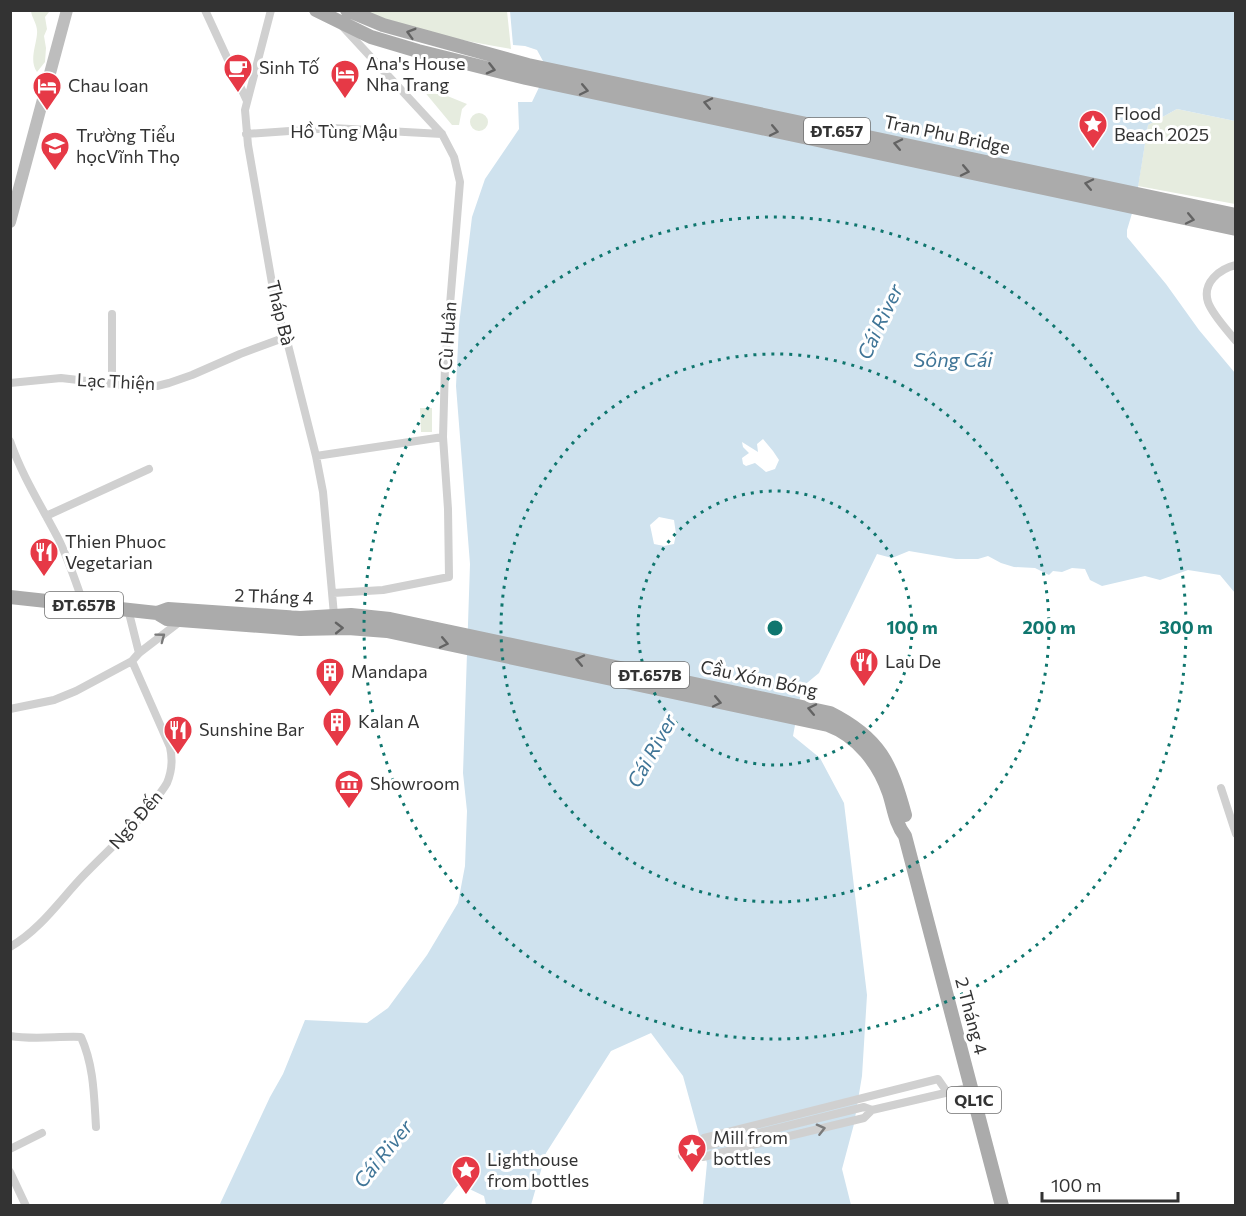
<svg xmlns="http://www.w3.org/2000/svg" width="1246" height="1216" font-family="Commissioner,sans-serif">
  <rect width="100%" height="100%" fill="#fff"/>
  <path fill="#e6ecdf" d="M31,11L49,12L45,17L47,29L44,36L46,48L45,62L37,72C29,61 36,46 37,34C38,24 32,19 31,11Z
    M363,11H507L511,49C461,40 410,31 363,11Z
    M418,84L467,104L462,109L459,125H452Z
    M1177,109L1235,121V204L1138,186L1148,125Z
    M470 122a9 9 0 1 1 18 0a9 9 0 1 1-18 0Z
    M420,408H432V432H421Z"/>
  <path fill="#cfe2ee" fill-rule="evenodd" d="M510,11H1235V121L1177,109L1148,125L1136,200L1127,230V237L1166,284L1199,330L1235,373V593L1220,575L1188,570L1160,580L1145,576L1102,586L1090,580L1085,569L1072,568L1062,572L1053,571L1049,575L1035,568L1014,567L1001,563L988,556L978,559H956L909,551L892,558L877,554L819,673L802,687L793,736L820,758L844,803L867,995L862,1076L854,1124L842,1169L851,1205H703L707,1163L683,1076L651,1033L611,1051L546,1153L531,1205H486L484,1196L459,1184L442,1205L219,1206L270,1097L283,1074L305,1020L367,1023L388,1008L427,955L458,903L465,866L467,811L463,773L470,564L456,386L459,325L472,217L485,179L519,129L518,102H532L544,77L543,61L537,50L525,46L513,45ZM763,439L773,451L779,460L775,469L766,472L755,463L746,466L743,464L742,458L749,453L743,447L742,442L758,452L757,444ZM659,517L674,520L676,534L674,544L664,546L654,544L650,525Z"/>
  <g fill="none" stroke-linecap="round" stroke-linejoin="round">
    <path stroke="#d0d0d0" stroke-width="8" d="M205,10L247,101
      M271,10L245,110L248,145L277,312L286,337L316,456L323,492L334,615
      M246,134L332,128L442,134
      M1236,265C1219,269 1202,283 1208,302C1212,314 1227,330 1236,341
      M112,314V384
      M10,383L61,378L130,386H157L169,383L192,375L240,354L286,337
      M10,441C22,476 42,507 59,540C69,561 76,583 84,605
      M316,456L443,437
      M46,516L149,469
      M333,593L383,590L449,577L448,509L443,437L445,366L460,182L454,157L442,134L343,27
      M128,609L139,653
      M10,709L54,700L76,691L132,661L139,653L182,620
      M1221,788L1236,834
      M10,947C40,930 60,900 83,876C107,851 133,829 153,802C158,796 163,790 167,783C172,771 173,760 170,747L132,661
      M10,1036C34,1040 58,1036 81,1037C94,1066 94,1096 96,1127
      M10,1149L42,1133
      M694,1154L702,1147L864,1107L872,1110L971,1087
      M689,1155L694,1154L703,1157L864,1118L872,1110
      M682,1156L704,1138L938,1079L947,1092
      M10,1172L26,1206"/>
    <path stroke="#bdbdbd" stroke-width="12" d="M10,222L67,10"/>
    <path stroke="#ababab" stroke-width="14" d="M316,10L371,37L418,51L526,78L1236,229
      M347,10L383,25L528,65L1236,215
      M10,597L157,613L167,619L300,629L348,628L387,631L828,725C858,736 879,764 889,793C894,808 895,823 905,836L1002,1206
      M157,613L168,609L300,618L351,615L390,619L830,713C880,738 891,764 905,815"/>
  </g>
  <defs><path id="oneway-chevron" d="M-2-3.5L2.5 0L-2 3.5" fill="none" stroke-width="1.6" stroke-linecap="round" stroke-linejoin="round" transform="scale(1.5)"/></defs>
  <g stroke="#636363">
    <use href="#oneway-chevron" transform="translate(411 33) rotate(-164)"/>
    <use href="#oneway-chevron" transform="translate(491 69) rotate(14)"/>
    <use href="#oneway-chevron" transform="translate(584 90) rotate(12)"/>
    <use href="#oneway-chevron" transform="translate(708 103) rotate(-168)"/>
    <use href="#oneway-chevron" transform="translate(774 131) rotate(12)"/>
    <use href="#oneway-chevron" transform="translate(898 144) rotate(-168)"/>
    <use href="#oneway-chevron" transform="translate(965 171) rotate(12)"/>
    <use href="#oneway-chevron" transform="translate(1089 184) rotate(-168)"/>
    <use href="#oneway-chevron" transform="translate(1190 219) rotate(12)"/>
    <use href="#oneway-chevron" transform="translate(339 628) rotate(-1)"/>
    <use href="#oneway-chevron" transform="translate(444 643) rotate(12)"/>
    <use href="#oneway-chevron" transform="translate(580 660) rotate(-168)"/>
    <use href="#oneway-chevron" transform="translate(717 702) rotate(12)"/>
    <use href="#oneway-chevron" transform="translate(812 709) rotate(-168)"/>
  </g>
  <g stroke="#7a7a7a">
    <use href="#oneway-chevron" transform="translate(161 637) rotate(-37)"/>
    <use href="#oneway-chevron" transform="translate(821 1129) rotate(-14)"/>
  </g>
  <g fill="none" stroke="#0f766e" stroke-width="3" stroke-dasharray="3 6">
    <circle cx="775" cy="628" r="137"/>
    <circle cx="775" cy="628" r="274"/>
    <circle cx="775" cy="628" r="411"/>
  </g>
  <defs>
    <g id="cafe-pin" transform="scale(1.5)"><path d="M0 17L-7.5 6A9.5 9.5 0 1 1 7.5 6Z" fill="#e63946" stroke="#fff"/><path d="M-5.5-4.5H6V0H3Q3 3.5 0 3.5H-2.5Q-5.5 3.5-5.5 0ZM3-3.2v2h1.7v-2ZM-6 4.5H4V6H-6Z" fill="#fff"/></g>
    <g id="hotel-pin" transform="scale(1.5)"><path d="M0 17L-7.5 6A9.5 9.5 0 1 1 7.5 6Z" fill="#e63946" stroke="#fff"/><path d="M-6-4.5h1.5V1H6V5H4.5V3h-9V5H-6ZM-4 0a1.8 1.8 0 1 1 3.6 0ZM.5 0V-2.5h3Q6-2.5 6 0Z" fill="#fff"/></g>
    <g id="sight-pin" transform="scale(1.5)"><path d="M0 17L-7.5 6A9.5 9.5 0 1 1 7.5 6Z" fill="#e63946" stroke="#fff"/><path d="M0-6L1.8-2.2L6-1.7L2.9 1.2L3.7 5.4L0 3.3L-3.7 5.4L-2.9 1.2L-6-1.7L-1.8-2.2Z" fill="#fff"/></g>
    <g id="school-pin" transform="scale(1.5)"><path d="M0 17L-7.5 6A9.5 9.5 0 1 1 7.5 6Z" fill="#e63946" stroke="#fff"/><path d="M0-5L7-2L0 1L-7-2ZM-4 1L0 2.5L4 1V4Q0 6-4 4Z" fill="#fff"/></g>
    <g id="restaurant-pin" transform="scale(1.5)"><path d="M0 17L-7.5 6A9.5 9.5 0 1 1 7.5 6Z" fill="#e63946" stroke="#fff"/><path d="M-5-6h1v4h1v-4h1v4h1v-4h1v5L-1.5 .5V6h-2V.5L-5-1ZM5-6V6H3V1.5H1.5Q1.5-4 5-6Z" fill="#fff"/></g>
    <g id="building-pin" transform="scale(1.5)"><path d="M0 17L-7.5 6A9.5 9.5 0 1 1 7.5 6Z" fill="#e63946" stroke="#fff"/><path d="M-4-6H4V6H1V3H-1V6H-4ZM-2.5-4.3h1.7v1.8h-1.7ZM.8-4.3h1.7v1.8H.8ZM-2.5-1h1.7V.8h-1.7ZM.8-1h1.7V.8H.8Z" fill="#fff"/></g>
    <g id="museum-pin" transform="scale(1.5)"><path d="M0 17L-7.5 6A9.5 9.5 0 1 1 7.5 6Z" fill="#e63946" stroke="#fff"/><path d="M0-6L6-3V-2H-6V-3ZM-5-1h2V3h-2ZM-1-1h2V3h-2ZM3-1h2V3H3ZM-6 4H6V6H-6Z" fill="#fff"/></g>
  </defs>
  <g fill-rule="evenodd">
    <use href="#cafe-pin" x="238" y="68"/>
    <use href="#hotel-pin" x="345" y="74"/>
    <use href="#hotel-pin" x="47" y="86"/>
    <use href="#sight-pin" x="1093" y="124"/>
    <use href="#school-pin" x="55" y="146"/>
    <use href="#restaurant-pin" x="44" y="552"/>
    <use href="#restaurant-pin" x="864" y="662"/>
    <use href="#building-pin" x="330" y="672"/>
    <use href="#building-pin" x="337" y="722"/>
    <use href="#restaurant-pin" x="178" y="730"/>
    <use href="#museum-pin" x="349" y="784"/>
    <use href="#sight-pin" x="692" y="1148"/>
    <use href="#sight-pin" x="466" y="1170"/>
  </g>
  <g text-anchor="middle" stroke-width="6" stroke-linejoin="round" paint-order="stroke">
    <g fill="#fff" stroke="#707070" stroke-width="1.5">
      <rect x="804" y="118" width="66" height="26" rx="4.5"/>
      <rect x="45" y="592" width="78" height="26" rx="4.5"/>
      <rect x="611" y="662" width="78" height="26" rx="4.5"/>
      <rect x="947" y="1087" width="54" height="26" rx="4.5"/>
    </g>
    <g font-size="16" font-weight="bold" fill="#333">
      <text x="837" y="137">ĐT.657</text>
      <text x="84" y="611">ĐT.657B</text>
      <text x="650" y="681">ĐT.657B</text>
      <text x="974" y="1106">QL1C</text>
    </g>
    <g font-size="18" fill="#333" stroke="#fff" text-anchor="start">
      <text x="366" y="70">Ana's House<tspan x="366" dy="21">Nha Trang</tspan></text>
      <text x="259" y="74">Sinh Tố</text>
      <text x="68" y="92">Chau loan</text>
      <text x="1114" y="120">Flood<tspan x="1114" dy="21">Beach 2025</tspan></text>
      <text x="76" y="142">Trường Tiểu<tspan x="76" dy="21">họcVĩnh Thọ</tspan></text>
      <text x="65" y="548">Thien Phuoc<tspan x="65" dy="21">Vegetarian</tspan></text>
      <text x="885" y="668">Lau De</text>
      <text x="351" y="678">Mandapa</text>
      <text x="358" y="728">Kalan A</text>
      <text x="199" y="736">Sunshine Bar</text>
      <text x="370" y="790">Showroom</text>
      <text x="713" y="1144">Mill from<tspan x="713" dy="21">bottles</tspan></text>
      <text x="487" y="1166">Lighthouse<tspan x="487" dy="21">from bottles</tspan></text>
    </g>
    <g font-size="18" fill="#333" stroke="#fff">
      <text x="344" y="138">Hồ Tùng Mậu</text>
      <text transform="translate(947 135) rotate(12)" y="6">Tran Phu Bridge</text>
      <text transform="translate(280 313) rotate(76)" y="6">Tháp Bà</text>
      <text transform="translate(448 336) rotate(-86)" y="6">Cù Huân</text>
      <text transform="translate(116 382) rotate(3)" y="6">Lạc Thiện</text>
      <text transform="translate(274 597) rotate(2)" y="6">2 Tháng 4</text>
      <text transform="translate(759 679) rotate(12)" y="6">Cầu Xóm Bóng</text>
      <text transform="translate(136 820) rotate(-49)" y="6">Ngô Đến</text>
      <text transform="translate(971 1016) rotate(75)" y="6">2 Tháng 4</text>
    </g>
    <g font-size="20" font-style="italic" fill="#3f7597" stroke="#fff">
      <text transform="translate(880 322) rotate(-65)" y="7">Cái River</text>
      <text x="953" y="367">Sông Cái</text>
      <text transform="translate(652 751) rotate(-61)" y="7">Cái River</text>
      <text transform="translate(383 1154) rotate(-51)" y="7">Cái River</text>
    </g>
  </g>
  <circle cx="775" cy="628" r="9" fill="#0f766e" stroke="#fff" stroke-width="3"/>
  <g font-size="18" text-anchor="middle" font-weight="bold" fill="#0f766e" stroke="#fff" stroke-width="6" stroke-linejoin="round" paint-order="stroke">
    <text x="912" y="634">100 m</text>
    <text x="1049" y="634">200 m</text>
    <text x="1186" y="634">300 m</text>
  </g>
  <rect width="1246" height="1216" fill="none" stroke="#333333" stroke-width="24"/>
  <path d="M1042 1192v9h136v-9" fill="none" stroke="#333333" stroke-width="3"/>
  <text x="1051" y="1192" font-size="18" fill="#333333" stroke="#ffffff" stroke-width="4.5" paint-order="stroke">100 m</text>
</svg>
